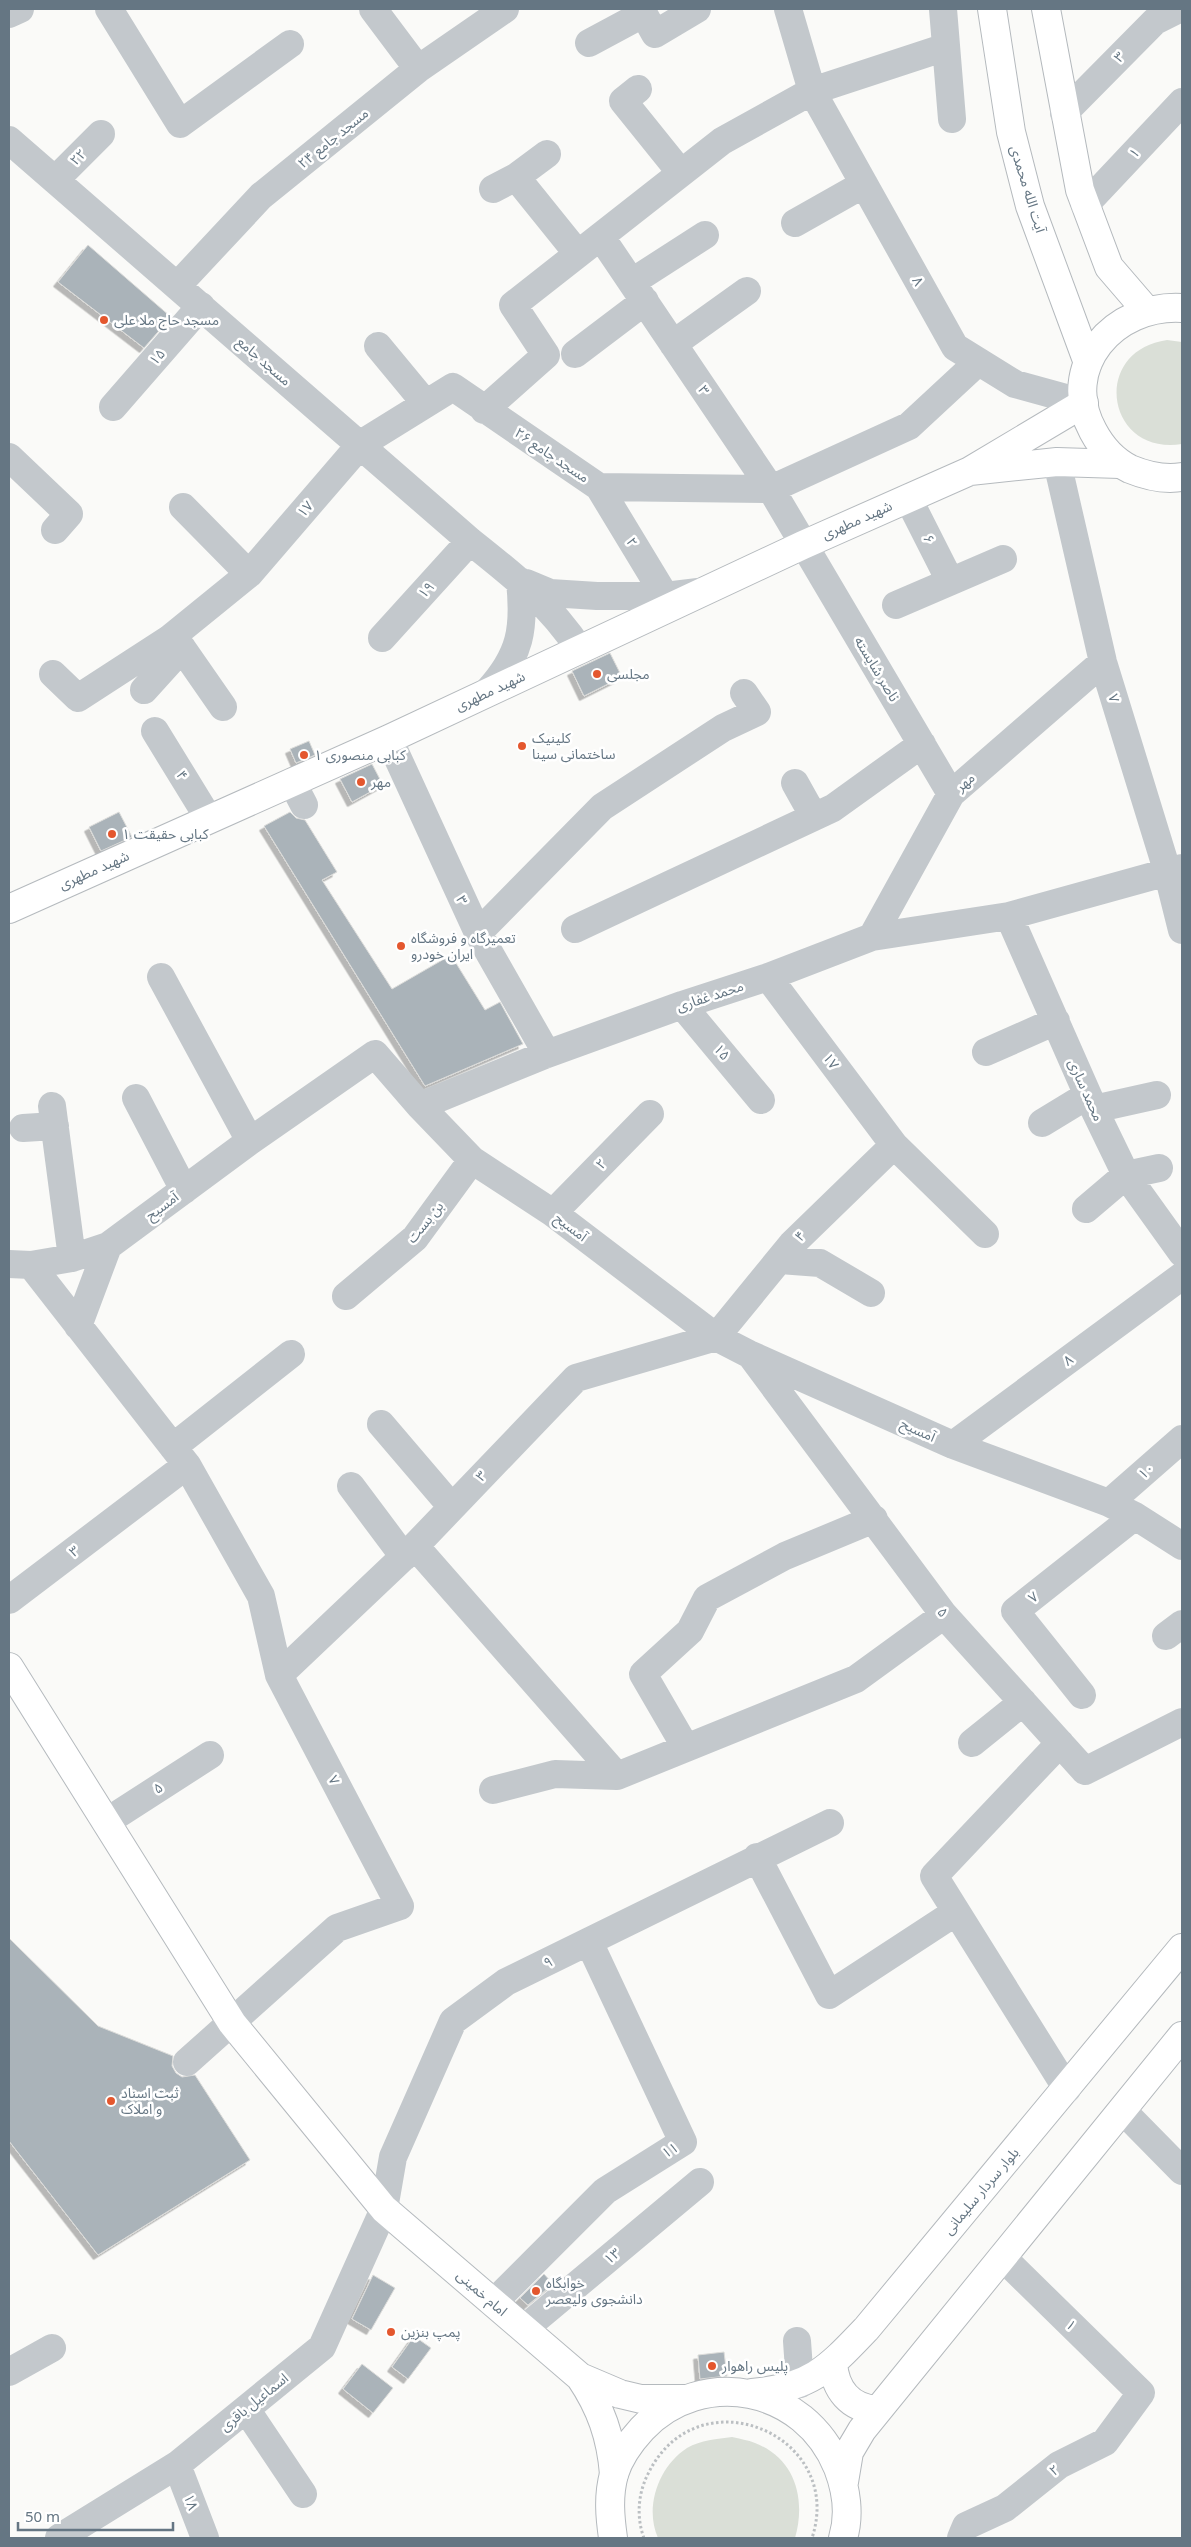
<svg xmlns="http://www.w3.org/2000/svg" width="1191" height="2547" font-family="'Noto Sans','Noto Sans Arabic',sans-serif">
  <defs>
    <filter id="shadow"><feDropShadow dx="-4.5" dy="4.5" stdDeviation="0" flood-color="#0004"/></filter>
  </defs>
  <rect width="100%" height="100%" fill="#fafaf8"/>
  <path fill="#dadfd7" d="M1167,340L1182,342V444C1106,456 1090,351 1167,340Z
    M732,2437C740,2439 748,2440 755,2443C796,2459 806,2500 795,2538H658C644,2507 659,2466 687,2448C701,2440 717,2439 732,2437Z"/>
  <path fill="#aab3b9" stroke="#dcdcda" filter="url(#shadow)" d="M88,245L171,317L144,348L58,282Z
    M610,653L622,677L584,696L572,671Z
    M309,741L315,755L296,763L290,749Z
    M372,764L383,785L352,802L340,779Z
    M119,812L132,837L101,851L89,827Z
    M290,812L296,818L305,820L337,872L322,880L392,989L451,955L485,1010L500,1002L523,1044L425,1086L264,826Z
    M9,1938L98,2026L173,2056L172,2066L176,2073L182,2077L195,2075L250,2160L98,2255L9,2141Z
    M544,2274L553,2284L528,2305L520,2298Z
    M373,2275L395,2288L371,2330L352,2319Z
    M414,2336L431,2348L408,2379L392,2367Z
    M724,2352L727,2376L700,2379L698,2355Z
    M362,2364L393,2388L373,2413L343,2389Z"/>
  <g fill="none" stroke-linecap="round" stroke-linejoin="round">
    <g stroke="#b5babe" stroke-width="30">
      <path id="major" d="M1084,403L970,471L1057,462L1120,464
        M9,909L389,739L803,545L970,471
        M9,1667L232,2023L384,2209L580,2377L620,2394L641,2399H685
        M580,2377C601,2408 611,2437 614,2474"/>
    </g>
    <g stroke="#b4b9bd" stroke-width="30">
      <path id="highway" d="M992,9L1011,132L1030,206L1088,363
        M1046,9L1080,190L1109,267L1146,310
        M1182,308C1114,304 1058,367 1093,431C1102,448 1114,461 1130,469C1147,476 1164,480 1182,477
        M833,2363C835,2390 850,2408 877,2410
        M752,2393C811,2388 828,2369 867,2328L1182,1948
        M844,2482L849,2452L862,2430L1182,2036
        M613,2538C610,2517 608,2496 614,2474C619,2458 630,2442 642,2429C702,2366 805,2386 838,2468C846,2489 850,2515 843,2538"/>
    </g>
    <path stroke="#bbbfc2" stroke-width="3" stroke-dasharray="2.5 2.5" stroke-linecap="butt" d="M644,2538C636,2517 638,2492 649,2472C699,2373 846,2435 812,2538"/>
    <path stroke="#c3c8cc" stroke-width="28" d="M109,9L180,124L290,44
      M373,9L418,69
      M641,9L655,34L697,9
      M788,9L812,91L955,347L1015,384L1084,403
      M943,9L952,119
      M9,14L20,9
      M589,43L643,14
      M638,89L623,101L681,173
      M1064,113L1155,21L1179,9
      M9,140L470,541C513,575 550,604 580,650
      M516,177L578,254
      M55,180L101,134
      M493,189L516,177L547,154
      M1085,205L1182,102
      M795,223L864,184
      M601,237L771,489L951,794
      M632,282L705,235
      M177,286L261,196L418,69L505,9
      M673,344L747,291
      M378,346L426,404
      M575,354L645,301
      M113,407L201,306
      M484,410L546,355L513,305L722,141L812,91L946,47
      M9,457L69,514L55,530
      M1057,462L1103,662L1167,870L1182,930
      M599,487L665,596
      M908,498L950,581
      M183,507L249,574
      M526,583L550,593L597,596H665L698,592
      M896,605L1003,559
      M382,638L470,541
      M169,639L182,648L223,707
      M53,674L78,698L169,639L249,574L361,444L453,387L599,487L771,489L909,426L978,362
      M144,690L182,648
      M488,691C521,655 525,628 520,581
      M155,731L209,819
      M389,739L478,933L547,1054
      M292,782L304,805
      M795,783L814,817
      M1009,916L1094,1109L1126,1175L1182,1253
      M575,929L833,808L922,744
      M478,933L602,807L723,728L757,712L744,693
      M872,937L951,794L1103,662
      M161,977L250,1141
      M768,977L894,1145L985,1234
      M682,1005L761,1100
      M986,1052L1056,1021
      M136,1098L184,1190
      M52,1106L72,1258
      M420,1106L547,1054L682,1005L768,977L872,937L1009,916L1182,868
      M1094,1109L1157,1095
      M1042,1123L1088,1095
      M23,1128L55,1126
      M1086,1209L1126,1175L1159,1168
      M553,1213L650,1114
      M780,1260L820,1263L871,1293
      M9,1264L31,1265L72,1258L108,1246L250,1141L375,1054L420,1106L472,1160L553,1213L716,1337L749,1354L953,1445L1109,1503L1135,1516L1182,1546
      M31,1265L187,1465L261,1596L279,1675L400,1906L337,1928L187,2062
      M346,1296L415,1238L472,1160
      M78,1326L108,1246
      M752,1357L944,1615L1085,1771L1182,1722
      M381,1424L451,1506
      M953,1445L1182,1276
      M173,1447L291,1354
      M351,1486L404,1557
      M1109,1503L1182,1439
      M415,1546L617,1776
      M9,1600L187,1465
      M1166,1636L1182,1624
      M279,1675L415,1546L576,1378L716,1337L792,1244L894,1145
      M1082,1695L1015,1611L1135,1516
      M972,1743L1023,1702
      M1060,1743L934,1876L1067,2089
      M686,1748L643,1674L690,1631L707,1598L785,1556L874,1519
      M493,1790L555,1774L617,1776L856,1679L944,1615
      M106,1822L210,1755
      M757,1857L829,1995L956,1912
      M1122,2110L1182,2171
      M493,2303L605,2191L683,2142L589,1942
      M524,2329L700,2182
      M797,2341L800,2384
      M9,2372L52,2348
      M246,2409L303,2494
      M177,2465L205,2538
      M59,2538L177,2465L322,2347L384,2209L393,2157L453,2021L506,1982L830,1823
      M961,2538L966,2526L1005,2508L1059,2465L1105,2442L1141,2393L1002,2257"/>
    <use href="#major" stroke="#fff" stroke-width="28"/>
    <use href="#highway" stroke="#fff" stroke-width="28"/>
  </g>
  <g fill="#e4572e" stroke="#fff" stroke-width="2">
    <circle cx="104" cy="320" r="5"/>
    <circle cx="597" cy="674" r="5"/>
    <circle cx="522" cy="746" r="5"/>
    <circle cx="304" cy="755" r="5"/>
    <circle cx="361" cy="782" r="5"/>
    <circle cx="112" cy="834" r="5"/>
    <circle cx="401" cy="946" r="5"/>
    <circle cx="111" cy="2101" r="5"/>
    <circle cx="536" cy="2291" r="5"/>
    <circle cx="391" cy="2332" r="5"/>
    <circle cx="712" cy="2366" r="5"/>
  </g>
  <g text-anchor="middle" stroke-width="5" stroke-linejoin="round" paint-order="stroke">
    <g font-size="14" fill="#657683" stroke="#fff">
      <text transform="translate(1119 57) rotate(-45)" y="5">۳</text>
      <text transform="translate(333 138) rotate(-39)" y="5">۲۴ مسجد جامع</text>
      <text transform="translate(1134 153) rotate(-47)" y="5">۱</text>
      <text transform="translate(78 157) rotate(-45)" y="5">۲۲</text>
      <text transform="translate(1028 189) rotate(73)" y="5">آیت الله محمدی</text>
      <text transform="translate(918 281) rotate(61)" y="5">۸</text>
      <text transform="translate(157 357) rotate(-49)" y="5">۱۵</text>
      <text transform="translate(264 361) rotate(41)" y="5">مسجد جامع</text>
      <text transform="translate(704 390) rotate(56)" y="5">۳</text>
      <text transform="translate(552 455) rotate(34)" y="5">۲۶ مسجد جامع</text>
      <text transform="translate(305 509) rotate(-49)" y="5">۱۷</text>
      <text transform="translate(857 520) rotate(-24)" y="5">شهید مطهری</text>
      <text transform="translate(929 539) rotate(63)" y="5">۶</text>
      <text transform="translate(632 542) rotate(59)" y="5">۲</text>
      <text transform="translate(426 590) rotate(-48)" y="5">۱۹</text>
      <text transform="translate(877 669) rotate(59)" y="5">ناصر شایسته</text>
      <text transform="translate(490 691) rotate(-25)" y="5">شهید مطهری</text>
      <text transform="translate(1114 698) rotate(73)" y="5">۷</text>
      <text transform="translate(182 775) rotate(59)" y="5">۴</text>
      <text transform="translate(965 782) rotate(-41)" y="5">مهر</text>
      <text transform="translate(94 870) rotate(-24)" y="5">شهید مطهری</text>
      <text transform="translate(462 900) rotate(65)" y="5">۳</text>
      <text transform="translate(710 996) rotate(-18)" y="5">محمد غفاری</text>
      <text transform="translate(722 1052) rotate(50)" y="5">۱۵</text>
      <text transform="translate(831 1061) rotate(53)" y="5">۱۷</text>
      <text transform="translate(1086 1090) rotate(66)" y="5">محمد ساری</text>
      <text transform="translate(601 1164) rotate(-46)" y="5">۲</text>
      <text transform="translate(162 1206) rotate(-37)" y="5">آمسیح</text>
      <text transform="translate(425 1222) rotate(-51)" y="5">بن بست</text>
      <text transform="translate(571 1227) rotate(37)" y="5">آمسیح</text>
      <text transform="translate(800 1236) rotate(-44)" y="5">۴</text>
      <text transform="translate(1068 1360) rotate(-36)" y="5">۸</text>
      <text transform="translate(918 1430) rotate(24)" y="5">آمسیح</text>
      <text transform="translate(1146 1471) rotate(-41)" y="5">۱۰</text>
      <text transform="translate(481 1476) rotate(-46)" y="5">۳</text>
      <text transform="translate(74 1551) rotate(-37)" y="5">۳</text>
      <text transform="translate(1033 1597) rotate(-38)" y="5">۷</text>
      <text transform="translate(943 1612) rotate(52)" y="5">۵</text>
      <text transform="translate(334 1780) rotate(62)" y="5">۷</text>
      <text transform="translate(158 1788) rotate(-33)" y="5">۵</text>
      <text transform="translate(548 1962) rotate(-25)" y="5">۹</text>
      <text transform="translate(670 2150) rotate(-32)" y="5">۱۱</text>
      <text transform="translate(981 2191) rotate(-50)" y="5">بلوار سردار سلیمانی</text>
      <text transform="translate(612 2256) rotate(-40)" y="5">۱۳</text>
      <text transform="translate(482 2293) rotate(41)" y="5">امام خمینی</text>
      <text transform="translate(1071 2325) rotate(44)" y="5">۱</text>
      <text transform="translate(254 2402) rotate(-39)" y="5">اسماعیل باقری</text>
      <text transform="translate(1054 2470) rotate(-36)" y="5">۲</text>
      <text transform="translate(191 2502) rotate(69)" y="5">۱۸</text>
    </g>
    <g font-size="14" fill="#657683" stroke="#fff" text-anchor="start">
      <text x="114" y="325">مسجد حاج ملا علی</text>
      <text x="607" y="679">مجلسی</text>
      <text x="532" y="743">کلینیک<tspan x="532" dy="16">ساختمانی سینا</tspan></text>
      <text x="314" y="760">کبابی منصوری ۱</text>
      <text x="371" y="787">مهر</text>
      <text x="122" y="839">کبابی حقیقت ۱</text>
      <text x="411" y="943">تعمیرگاه و فروشگاه<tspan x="411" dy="16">ایران خودرو</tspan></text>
      <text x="121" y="2098">ثبت اسناد<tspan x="121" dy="16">و املاک</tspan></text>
      <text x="546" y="2288">خوابگاه<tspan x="546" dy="16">دانشجوی ولیعصر</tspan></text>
      <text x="401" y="2337">پمپ بنزین</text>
      <text x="722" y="2371">پلیس راهوار</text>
    </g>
  </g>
  <rect width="1191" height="2547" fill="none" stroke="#657683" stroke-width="20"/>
  <path d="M18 2522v8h155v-8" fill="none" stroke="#657683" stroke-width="2.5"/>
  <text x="25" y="2522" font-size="15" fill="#657683" stroke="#ffffff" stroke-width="4" paint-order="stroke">50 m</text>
</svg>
